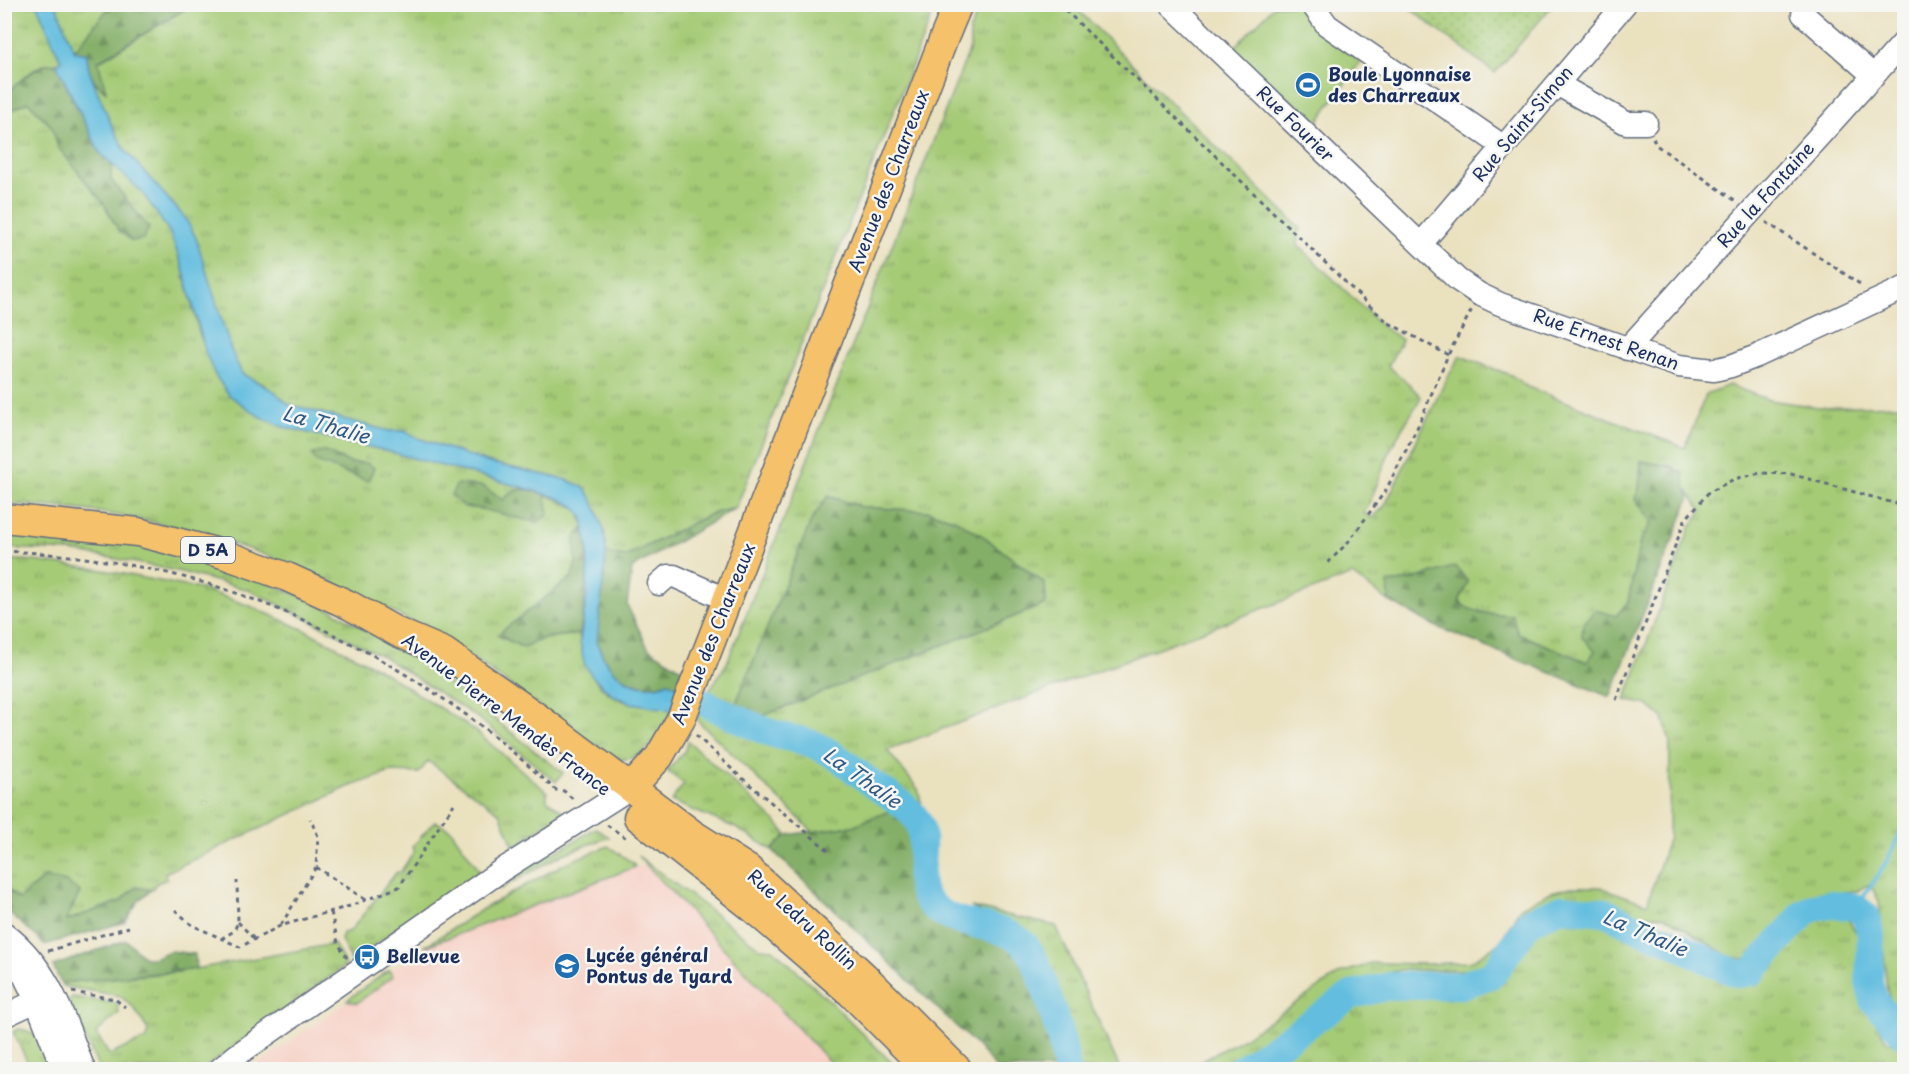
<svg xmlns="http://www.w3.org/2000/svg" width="1909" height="1074" font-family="'Playpen Sans',sans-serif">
  <defs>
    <pattern id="grass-tufts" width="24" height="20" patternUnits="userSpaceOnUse" patternTransform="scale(1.5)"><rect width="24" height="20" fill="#a5cb76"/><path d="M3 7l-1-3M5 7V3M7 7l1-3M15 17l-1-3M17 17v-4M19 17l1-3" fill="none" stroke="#86a564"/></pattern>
    <pattern id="forest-firs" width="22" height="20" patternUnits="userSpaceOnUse" patternTransform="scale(1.5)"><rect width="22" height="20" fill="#84af67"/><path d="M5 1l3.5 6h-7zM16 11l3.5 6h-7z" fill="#6b8f58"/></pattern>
    <pattern id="park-dots" width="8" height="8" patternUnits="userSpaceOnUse" patternTransform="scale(1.5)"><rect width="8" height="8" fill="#a5cb76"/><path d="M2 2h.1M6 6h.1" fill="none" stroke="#86a564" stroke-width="1.8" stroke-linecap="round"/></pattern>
  </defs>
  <rect width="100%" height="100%" fill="#f6f6f2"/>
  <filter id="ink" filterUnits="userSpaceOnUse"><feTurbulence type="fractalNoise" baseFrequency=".0167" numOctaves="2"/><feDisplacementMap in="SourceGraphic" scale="12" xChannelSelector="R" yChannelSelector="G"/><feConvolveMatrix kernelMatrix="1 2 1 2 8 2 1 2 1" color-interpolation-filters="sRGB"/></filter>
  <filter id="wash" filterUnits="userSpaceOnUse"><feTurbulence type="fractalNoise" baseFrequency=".008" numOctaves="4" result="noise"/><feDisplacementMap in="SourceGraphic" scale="24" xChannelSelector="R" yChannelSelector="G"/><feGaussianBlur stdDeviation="1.35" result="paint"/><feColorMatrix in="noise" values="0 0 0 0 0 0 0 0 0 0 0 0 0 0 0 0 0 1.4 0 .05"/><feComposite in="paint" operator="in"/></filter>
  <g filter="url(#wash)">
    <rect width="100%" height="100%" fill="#eae1bf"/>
    <path fill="#f7d1c6" d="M645,864L836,1069L250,1070L424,947Z"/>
    <path fill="url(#grass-tufts)" stroke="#607d6a" stroke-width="1.5" d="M5,5H37L61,61C55,65 49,62 43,65C28,72 16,84 5,95Z
      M56,5H111L74,51Z
      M192,5H936L736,508L711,514L625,557L606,553L604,532L591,497L583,487L567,480L486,462L418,438L405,431H389L377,428L288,404L263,384L242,374L231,350L193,232L180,212L125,150L112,126L93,81L105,91L98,62Z
      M981,5H1073L1162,94L1300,228L1298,245L1382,326L1402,340L1388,366L1409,384L1421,397C1412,414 1400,430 1392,447C1381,469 1376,493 1364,513L1372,518L1384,507L1444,384L1460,356L1511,375L1526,386L1685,448L1706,394L1729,385L1769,400L1818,407L1904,405V1025L1892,1007L1887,990L1879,901L1870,884L1857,891L1820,894L1808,901L1774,939L1760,951L1744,959L1730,957L1664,916H1642L1597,898L1562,899L1525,916L1494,959L1482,967L1465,970H1400L1374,977L1347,988L1285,1032L1223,1069H1185L1239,1041L1341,973L1374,963L1428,964L1470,962L1499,943L1521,907L1551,892L1571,887H1600L1647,904L1669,837L1670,741L1663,718L1648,705L1625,700L1690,528L1702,511L1685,487L1683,474L1672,466L1641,461L1639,489L1635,499L1653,522L1640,542L1628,602L1616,616L1582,637L1595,651L1587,662L1518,634L1512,615L1486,613L1466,608L1434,572L1411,580L1389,583V601L1352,575L887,750L918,789L922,806L834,742L814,735L786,730L755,719L1046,604L1045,584L983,536L956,520L928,511L861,507L829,496L812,519L734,708L707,694L727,663L970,48V30Z
      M28,102L52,127L58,147L104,204L119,231L149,228L111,180V162L142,192L169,231L182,265L199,332L215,375L229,395L259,416L283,427L383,450L525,488L511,492L503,500L482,486L465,507L549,514L545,494L578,509L585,527L575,538L576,562L572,577L497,635L524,648L544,638L580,634C579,664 600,697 632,703C645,706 660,707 673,710C660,731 649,758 621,760C565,728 516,687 463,652C430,630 394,612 359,595C243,539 133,508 5,504L4,113Z
      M5,529L147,546L202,561L266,582L330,609L425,665L563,773L556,782L478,718L384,657L249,590L182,572L117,559L70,551L5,548Z
      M5,560H26L103,570L205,590L250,606L307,631L377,668L473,729L547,792V800L564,812L514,847L500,813L428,761L419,773L391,772L348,787L165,873L167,879L157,883L151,890L136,887L121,901L65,921L45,877L19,899L5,887Z
      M700,711L760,738L807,750L832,765L890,811L852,826L813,832L697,720Z
      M688,741L775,821L787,835L772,850L736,828L671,801L684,784L667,771L684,752Z
      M435,821L451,830L480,871L351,961L341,940L343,933L350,931L397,872L400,873L415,850L412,847Z
      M596,828L609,837L563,854L500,889L498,886Z
      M608,846L633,863L635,867L424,947L481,910L566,863Z
      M638,856L760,948L773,949L832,1003L898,1069H836Z
      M971,907L1056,926L1120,1069H1077L1043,957L1031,938Z
      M1833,913L1848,919L1858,935L1861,975L1868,1007L1874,1020L1887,1041L1904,1047V1069H1254L1351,1005L1387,992L1454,994L1496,983L1512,964L1532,930L1561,919L1602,921L1736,982L1753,980L1772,968L1818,916Z
      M334,944L346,965L203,1069H99L69,1001L72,997L117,1003L119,1013L96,1033L109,1055L146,1039L148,1030L133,1007L120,996L63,986L61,983L178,972Z
      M389,970L393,976L357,1003L347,1000Z
      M18,1029C41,1030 42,1051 50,1069H31L13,1032Z"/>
    <path fill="url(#forest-firs)" stroke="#506f62" stroke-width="1.5" d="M111,5H192L98,61L106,91C90,79 88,73 87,54L74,51Z
      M45,64H57L65,84L100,153L111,162V180L149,228L143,239L132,241L119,231L104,204L58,147L52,127L28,102L5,113L4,95L26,76Z
      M322,451L351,463H367L374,468L368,481L316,462L312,455Z
      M1641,461L1672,467L1683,474L1685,487L1690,497L1610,697L1435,626L1389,601L1388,583L1411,580L1456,566L1468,582L1459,602C1473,615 1493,614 1512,615L1518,634L1587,662L1595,651L1582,637L1583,624L1595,610L1616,616L1628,602L1640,542L1652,522L1635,499L1639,489Z
      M457,484L482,486L503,500C518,485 527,489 545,494L549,514L537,523L482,509L465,507L451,495Z
      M828,496L861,507L928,511L956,520L983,536L1045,584L1046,604L755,719L734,708L812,519Z
      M736,508L632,568L627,605L648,648L683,670L677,686L668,682L653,687L643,686L631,682L617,675L603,657L597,640L606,553L625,557L711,514Z
      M585,527C590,563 585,598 580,634L544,638L524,648L497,635L572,577L576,562L575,538Z
      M890,811L912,831C912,852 910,891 923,907C933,919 962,929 977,932C990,934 1005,936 1015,945C1037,966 1052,1039 1059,1069H997L977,1046L772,850L787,835L852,826Z
      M45,877L66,882L80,892L66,921L121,901L136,887L151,890L138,901L125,922L44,945L37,937L5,910L4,887L19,899Z
      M126,940L145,958H154L170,951L195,954L196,969L61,983L53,966Z"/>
    <path fill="url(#park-dots)" stroke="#607d6a" stroke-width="1.5" d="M1405,5H1553L1495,73Z"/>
    <path fill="#a5cb76" stroke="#607d6a" stroke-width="1.5" d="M1275,5H1297L1315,29L1361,61L1315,125L1233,49Z"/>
    <path fill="#62bddf" stroke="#3e769e" stroke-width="1.5" d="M37,5H56L74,51L87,54L88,66L93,81L112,126L125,150L186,219L196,238L231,350L242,374L274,391L288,404L377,428L389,431H405L418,438L486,462L567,480L583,487L591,497L598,513L604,532L606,553L597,640C602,671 638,697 668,682L681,688L673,710L631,703L613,695L592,676L584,663L580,641L587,595L588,550L583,518L574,506L556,497L525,488L383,450L283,427L259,416L229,395L215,375L206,354L182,265L169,231L142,192L100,153L60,72L57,64L61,61Z"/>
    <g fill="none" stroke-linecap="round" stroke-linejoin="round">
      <path stroke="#62bddf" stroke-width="4.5" d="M1855,907C1879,877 1890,859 1904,824"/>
      <path stroke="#62bddf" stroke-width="28" d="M704,703C727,713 750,726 774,734C786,738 799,739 810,743C835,752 857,773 878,788C892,797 908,806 917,820C931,843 911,879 927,900C952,932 1000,919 1025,945C1032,952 1036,964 1040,973C1048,996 1056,1019 1062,1043C1064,1052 1065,1061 1067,1070
        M1239,1070L1280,1044L1351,995L1390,986L1463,985L1493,974L1530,921L1562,908L1605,912L1643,931L1666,939L1719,966L1739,974L1752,972L1805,912L1818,906L1831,904L1855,907L1866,916L1871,935L1869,982L1874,1001L1904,1035"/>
    </g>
  </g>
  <g filter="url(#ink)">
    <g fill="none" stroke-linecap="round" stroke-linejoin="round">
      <g stroke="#636d80" stroke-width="25">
        <path id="minor" d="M1170,4L1458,280L1479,294L1500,304L1679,366L1714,370L1731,366L1757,356L1904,288
          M1312,4L1327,25L1504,147
          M1803,14L1874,76
          M1557,84L1626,123H1646
          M1421,244L1625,4
          M1627,349L1904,42
          M659,584L668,576H674L728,600
          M4,933C50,968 64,1018 84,1070
          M8,949C35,988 45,1027 64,1070
          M4,1016L51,994
          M219,1070L237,1055L502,870L632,787"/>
      </g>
      <g stroke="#636d80" stroke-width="31">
        <path id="major" d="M4,518L138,532L223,554L287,577L349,605L397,632L444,652L538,718L691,833L748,869L864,976L958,1070
          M632,787L659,757L681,719L944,38L958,4
          M638,817L748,904L851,993L928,1070"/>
      </g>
      <path stroke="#636d80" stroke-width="3" stroke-dasharray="4.5 4.5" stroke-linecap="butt" d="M1059,4L1375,311L1389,323L1448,355
        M1653,138L1656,145L1736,201
        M1766,222L1863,286
        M4,551C75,554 147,565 215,586C309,616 401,666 480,725C506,745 531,768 556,790L564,791L575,801
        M1328,563L1349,541L1386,490L1417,428L1448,355L1472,309
        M1616,700L1685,520L1708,493L1734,479L1760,473L1791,474L1904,506
        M696,735L736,773L829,851
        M607,825L626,838H629
        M316,867L366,900
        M175,910L192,925L240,947L280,926L350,906L399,887L454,804
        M331,912L338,943L347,958
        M238,922L255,940
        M281,925L316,867L318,836L310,819
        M221,939L234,931L238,922L237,881
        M48,951L129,927
        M72,992L115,999L125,1007"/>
      <use href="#minor" stroke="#fff" stroke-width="22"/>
      <use href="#major" stroke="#f5c16b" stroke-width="28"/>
    </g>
  </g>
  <defs>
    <g id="stadium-disc" transform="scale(1.35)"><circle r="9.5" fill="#1f6fb2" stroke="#f6f6f2"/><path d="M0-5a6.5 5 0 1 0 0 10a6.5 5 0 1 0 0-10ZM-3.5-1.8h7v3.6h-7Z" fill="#fff"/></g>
    <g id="bus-disc" transform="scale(1.35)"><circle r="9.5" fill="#1f6fb2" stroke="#f6f6f2"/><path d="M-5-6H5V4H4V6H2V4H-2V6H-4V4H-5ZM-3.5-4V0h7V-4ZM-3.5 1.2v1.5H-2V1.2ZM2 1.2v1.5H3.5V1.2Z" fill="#fff"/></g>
    <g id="school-disc" transform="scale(1.35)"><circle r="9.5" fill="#1f6fb2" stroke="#f6f6f2"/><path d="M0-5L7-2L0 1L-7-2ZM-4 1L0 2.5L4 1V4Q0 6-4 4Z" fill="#fff"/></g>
  </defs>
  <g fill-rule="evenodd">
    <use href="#stadium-disc" x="1308" y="85"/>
    <use href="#bus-disc" x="367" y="957"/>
    <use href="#school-disc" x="567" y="966"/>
  </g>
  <g text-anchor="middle" stroke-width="5" stroke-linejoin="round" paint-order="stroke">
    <rect fill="#f6f6f2" stroke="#5d6b8a" stroke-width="1.5" x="181" y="537" width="54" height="26" rx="4.5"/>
    <g font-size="16" font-weight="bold" fill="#1b2f5e">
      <text x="208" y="556">D 5A</text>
    </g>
    <g font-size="18" font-weight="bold" fill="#1b2f5e" stroke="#f6f6f2" text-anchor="start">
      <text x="1328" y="81">Boule Lyonnaise<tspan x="1328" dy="21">des Charreaux</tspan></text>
      <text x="586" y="962">Lycée général<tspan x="586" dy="21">Pontus de Tyard</tspan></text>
      <text x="386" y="963">Bellevue</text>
    </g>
    <g font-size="18" fill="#1b2f5e" stroke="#f6f6f2">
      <text transform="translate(1295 124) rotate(44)" y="6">Rue Fourier</text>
      <text transform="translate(1523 124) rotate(-50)" y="6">Rue Saint-Simon</text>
      <text transform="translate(889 181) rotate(-69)" y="6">Avenue des Charreaux</text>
      <text transform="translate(1766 195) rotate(-48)" y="6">Rue la Fontaine</text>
      <text transform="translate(1606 340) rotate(19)" y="6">Rue Ernest Renan</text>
      <text transform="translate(714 634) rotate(-68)" y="6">Avenue des Charreaux</text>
      <text transform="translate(506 715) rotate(37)" y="6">Avenue Pierre Mendès France</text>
      <text transform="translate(802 920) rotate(42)" y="6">Rue Ledru Rollin</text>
    </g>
    <g font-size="20" font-style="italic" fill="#305a85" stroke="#f6f6f2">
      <text transform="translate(326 425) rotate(16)" y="7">La Thalie</text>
      <text transform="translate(862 778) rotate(35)" y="7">La Thalie</text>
      <text transform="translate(1645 933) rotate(23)" y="7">La Thalie</text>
    </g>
  </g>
  <rect width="1909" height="1074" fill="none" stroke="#f6f6f2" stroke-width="24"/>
</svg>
